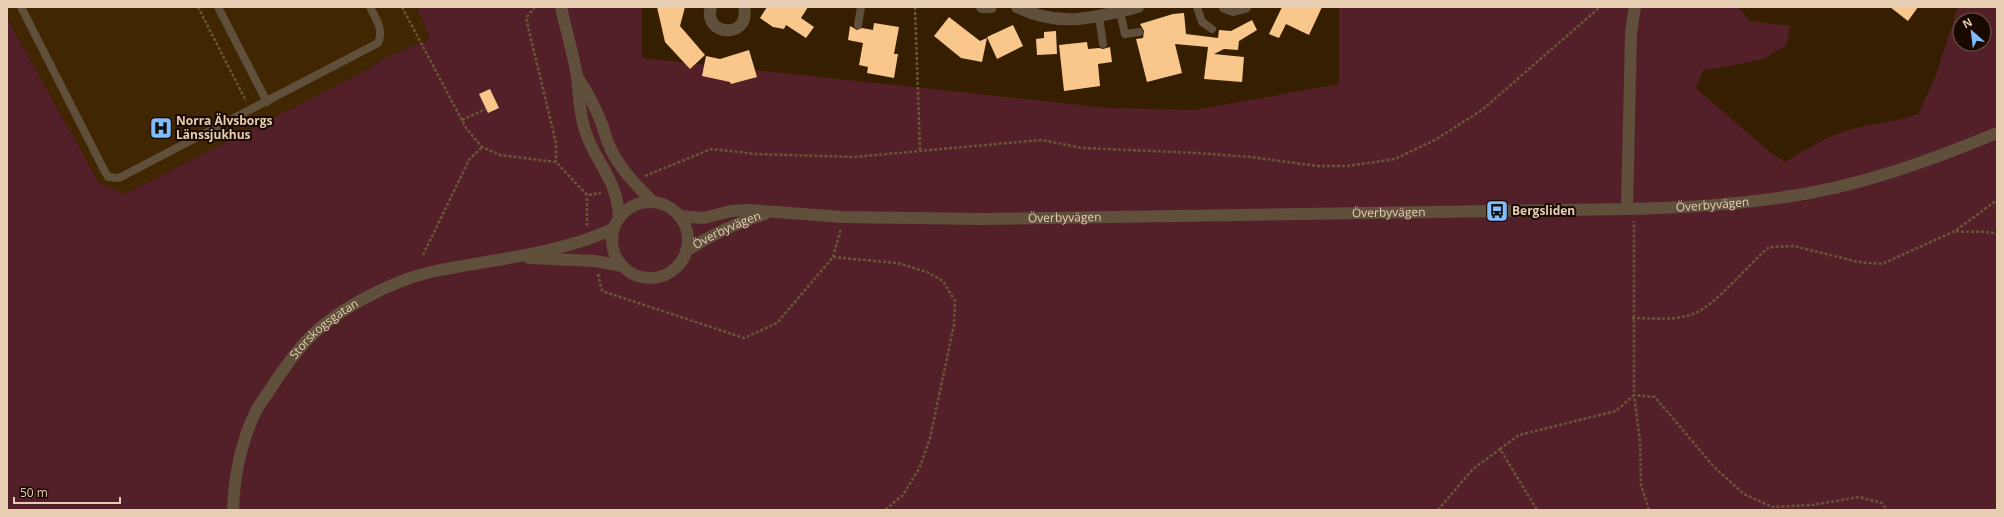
<svg xmlns="http://www.w3.org/2000/svg" width="2004" height="517" font-family="'Open Sans',sans-serif">
  <rect width="100%" height="100%" fill="#351f00"/>
  <path fill="#402601" d="M7,7H417L430,39L386,57L359,74L125,194L99,183L7,18Z"/>
  <path fill="#532029" fill-rule="evenodd" d="M417,7H642V58L1109,108L1195,110L1339,84V7H1738L1750,21L1791,26L1786,45L1764,59L1703,71L1696,88L1771,153L1785,162C1807,149 1827,136 1852,129C1874,123 1896,122 1918,114L1935,78L1958,7H1997V510H7V18L99,183L125,194L359,74L386,57L430,39ZM1960,20H1984V44H1960Z"/>
  <path fill="#f9c78c" d="M657,7H685L680,26L705,55L690,69L665,42Z
    M767,7H808L801,18L814,27L806,38L786,25L784,29L773,27L760,18Z
    M1282,7H1322L1309,35L1286,24L1279,38L1269,34Z
    M1890,7H1918L1908,21Z
    M1184,13L1186,34L1218,38L1219,30L1231,31L1252,20L1257,30L1239,41L1238,50L1224,49L1214,54L1244,57L1242,82L1204,79L1208,47L1175,44L1182,73L1147,82L1136,39L1143,38L1144,31L1140,24L1173,14Z
    M949,17L980,41L987,38L982,62L961,58L934,36Z
    M874,23L899,27L894,54H898L894,78L867,73L868,67L859,65L863,43L848,40L850,26L857,30L862,28L873,30Z
    M1013,25L1023,46L997,59L987,37Z
    M1056,31L1057,54L1037,55L1036,39L1044,38V32Z
    M1087,42L1088,49L1099,48L1103,49L1110,47L1112,62L1098,64L1100,86L1064,91L1059,45Z
    M749,50L757,77L731,84L730,82L702,76L706,56L720,59Z
    M490,89L499,108L488,113L479,94Z"/>
  <g fill="none" stroke-linecap="round" stroke-linejoin="round">
    <path stroke="#6c5537" stroke-width="2.5" stroke-dasharray="3 2" stroke-linecap="butt" d="M198,7L246,101
      M402,7L466,128L482,147L500,155L556,162L587,195L601,193
      M535,7L526,18L556,143V162
      M915,7L920,150
      M462,120L486,109
      M645,176L711,149L757,154L854,157L1041,140L1083,148L1197,153L1250,157L1318,166H1347L1395,159L1435,140L1482,110L1600,7
      M587,226V195
      M1956,231C1970,233 1984,230 1997,234
      M423,255L469,160L482,147
      M833,257L841,228
      M598,274L602,291L744,338L777,323L833,257L897,263L927,272L943,281L955,301L954,325L930,438L920,467L903,495L885,510
      M1632,318C1653,318 1674,321 1693,314C1714,307 1750,263 1769,247L1794,246L1858,262L1882,264L1955,231L1997,200
      M1500,449L1519,435L1616,411L1634,395V221
      M1438,510L1473,469L1500,449L1537,510
      M1649,510L1641,485L1640,441L1634,395L1655,397L1714,467L1744,494L1772,507L1812,505L1859,497L1882,503L1887,510"/>
    <path stroke="#604f3b" stroke-width="8" d="M21,7L103,168L108,177L119,178L378,43C384,30 376,19 370,7
      M218,7L267,102
      M1197,7L1202,22L1212,29
      M1120,12L1125,34L1139,32
      M1099,17L1103,44
      M858,25L861,7"/>
    <g stroke="#604f3b" stroke-width="12">
      <path d="M561,7C566,30 573,53 577,76C579,93 579,110 584,127C593,161 617,176 619,217"/>
      <path d="M711,7C702,36 751,40 744,7"/>
      <path d="M982,7H991"/>
      <path d="M1017,7C1060,28 1094,18 1138,7"/>
      <path d="M1225,7L1233,10L1245,7"/>
      <path d="M578,78C587,92 595,106 601,122C604,128 605,136 608,143C617,166 636,185 653,202"/>
      <circle cx="650" cy="240" r="38"/>
      <path d="M1627,209L1631,33L1635,7"/>
      <path id="s1" d="M679,216L704,218L731,211L749,210L843,217L982,219L1627,209C1679,208 1733,205 1785,197C1858,187 1929,161 1997,133"/>
      <path id="s2" d="M686,251C711,235 736,223 765,214"/>
      <path d="M529,258L595,261L622,266"/>
      <path id="s3" d="M233,510C234,478 241,443 255,413C259,404 266,396 271,388C282,371 294,354 308,339C336,310 391,281 431,272C492,259 556,255 613,229"/>
    </g>
  </g>
  <defs>
    <g id="hospital-square" transform="scale(1.15)"><rect x="-9" y="-9" width="18" height="18" rx="4" fill="#82bcfa" stroke="#190900"/><path d="M-5-5h3v3.5h4V-5h3V5h-3V1.5h-4V5h-3Z" fill="#111"/></g>
    <g id="bus-square" transform="scale(1.15)"><rect x="-9" y="-9" width="18" height="18" rx="4" fill="#82bcfa" stroke="#190900"/><path d="M-5-6H5V4H4V6H2V4H-2V6H-4V4H-5ZM-3.5-4V0h7V-4ZM-3.5 1.2v1.5H-2V1.2ZM2 1.2v1.5H3.5V1.2Z" fill="#111"/></g>
  </defs>
  <g fill-rule="evenodd">
    <use href="#hospital-square" x="161" y="128"/>
    <use href="#bus-square" x="1497" y="211"/>
  </g>
  <g text-anchor="middle" stroke-width="4" stroke-linejoin="round" paint-order="stroke">
    <g font-size="12" font-weight="bold" fill="#e7ceb2" stroke="#190900" text-anchor="start">
      <text x="176" y="125">Norra Älvsborgs<tspan x="176" dy="14">Länssjukhus</tspan></text>
      <text x="1512" y="215">Bergsliden</text>
    </g>
    <g font-size="12" fill="#e7ceb2" stroke="#190900">
      <text dy="4" stroke="none"><textPath href="#s1" startOffset="1035">Överbyvägen</textPath></text>
      <text dy="4" stroke="none"><textPath href="#s1" startOffset="711">Överbyvägen</textPath></text>
      <text dy="4" stroke="none"><textPath href="#s1" startOffset="387">Överbyvägen</textPath></text>
      <text dy="4" stroke="none"><textPath href="#s2" startOffset="46">Överbyvägen</textPath></text>
      <text dy="4" stroke="none"><textPath href="#s3" startOffset="210">Storskogsgatan</textPath></text>
    </g>
  </g>
  <rect width="2004" height="517" fill="none" stroke="#e7ceb2" stroke-width="16"/>
  <g transform="translate(1972 32) rotate(332)"><circle r="19" fill="#190900" stroke="#6b5847"/>
  <path d="M0-3L7 15L0 10L-7 15Z" fill="#82bcfa"/>
  <text y="-6" font-size="11" font-weight="bold" text-anchor="middle" fill="#e7ceb2">N</text>
  </g>
  <path d="M14 497v6h106v-6" fill="none" stroke="#e7ceb2" stroke-width="2"/>
  <text x="20" y="497" font-size="12" fill="#e7ceb2" stroke="#190900" stroke-width="3" paint-order="stroke">50 m</text>
</svg>
